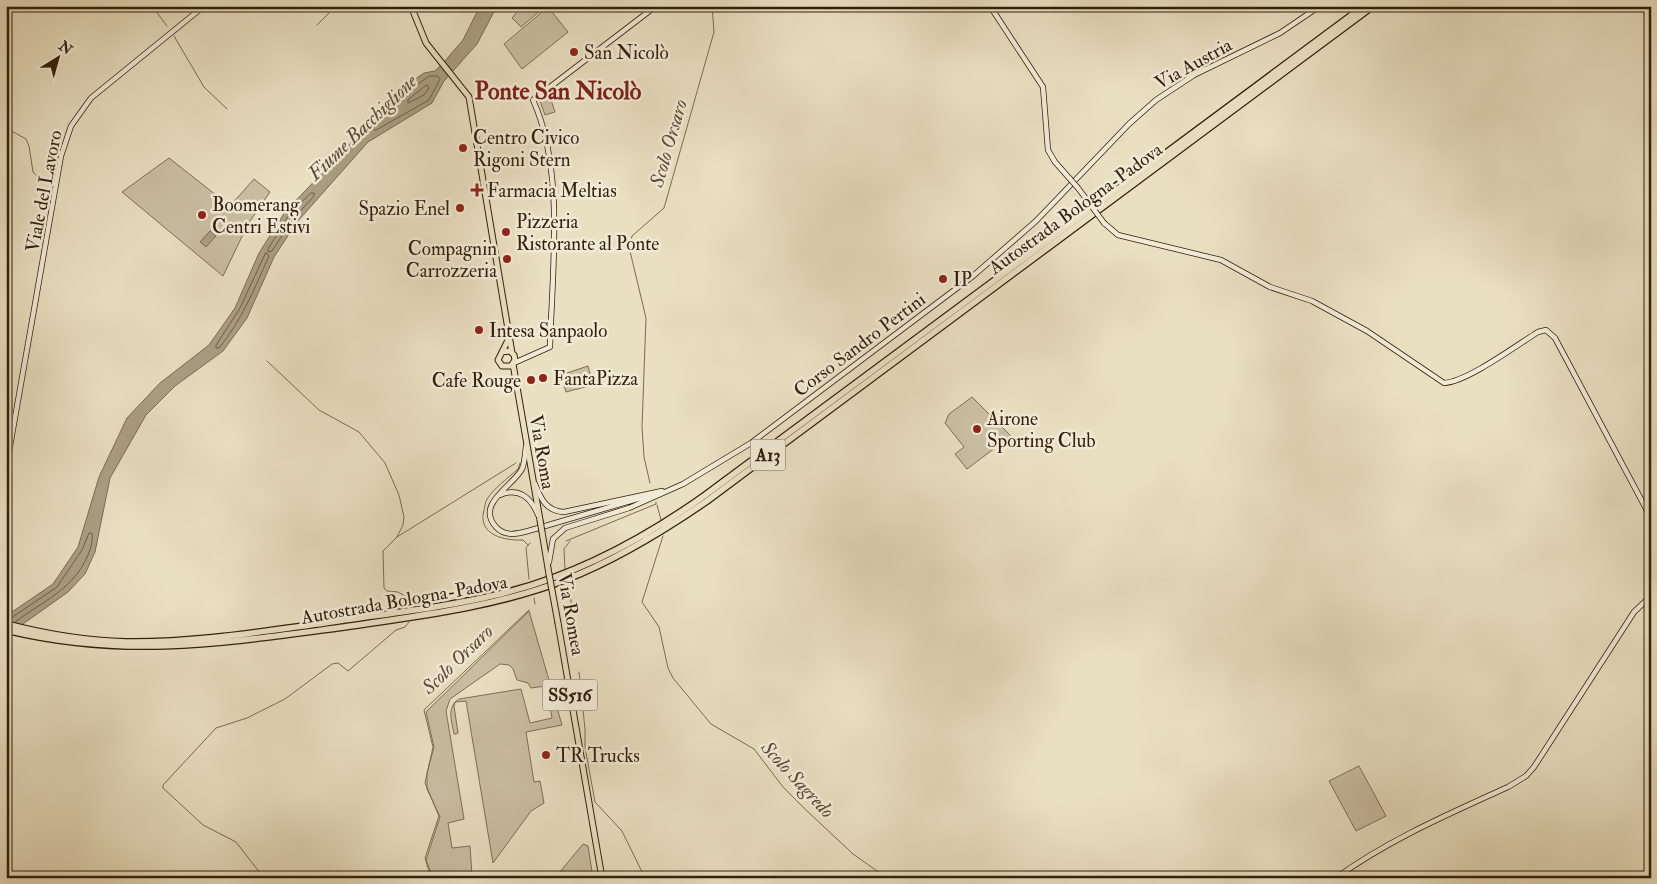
<svg xmlns="http://www.w3.org/2000/svg" width="1657" height="884" font-family="'IM FELL Double Pica',serif">
  <rect width="100%" height="100%" fill="#e9dfc1"/>
  <filter id="stains"><feTurbulence type="fractalNoise" baseFrequency=".004" numOctaves="4"/><feColorMatrix values="0 0 0 0 .2 0 0 0 0 .09 0 0 0 0 .02 0 0 0 .5 -.17"/></filter>
  <radialGradient id="worn" r=".72"><stop offset=".6" stop-color="#630" stop-opacity="0"/><stop offset="1" stop-color="#630" stop-opacity=".3"/></radialGradient>
  <path fill="#cabea2" stroke="#7e6e56" d="M522,6H537L541,10L521,27L512,18Z
    M548,7L568,32L522,69L504,44Z
    M550,97L555,112L545,115L540,101Z
    M169,158L230,206L254,179L270,192L248,224L223,276L122,192Z
    M588,366L593,385L566,392L561,375Z
    M972,397L1011,436L967,469L955,454L964,447L945,423L949,414Z
    M529,611L562,725L526,732L534,782L540,781L544,803L531,811L493,863L466,701L455,702L454,706L458,733L456,734H454C452,722 446,707 459,699L521,689L530,723L552,718L546,686L531,688L528,683L517,680L513,669L509,665L500,664L450,699L446,711L464,819L448,823L452,848L470,846L472,875V878H433L426,860L440,817L427,789V773L434,747L426,712Z
    M1359,766L1386,816L1356,831L1329,781Z
    M583,844L588,846L593,878H555Z"/>
  <path fill="#aa9e83" stroke="#7a6b53" d="M480,6H497L477,44L444,81L432,103L368,142L297,222L274,257L247,318L223,351L175,386L146,415L110,478L95,552L85,574L68,592L6,636V616L53,584L78,547L99,477L127,418L160,383L209,345L235,308L259,253L285,212L405,86L424,73L435,71L444,62L463,40Z
    M210,231L216,236L206,247L200,242Z"/>
  <g fill="none" stroke-linecap="round" stroke-linejoin="round">
    <path stroke="#6e5e46" stroke-width="1" d="M430,76H438L440,79L429,100L376,130H373V126L409,90Z
      M427,85L429,88L424,95L408,103V100Z
      M311,193H314V196L293,219L272,251L268,252V249L289,215Z
      M266,253L269,256C254,289 242,320 219,348H216V345L239,310Z
      M6,619L11,618L57,587L82,550L89,533H92C93,540 91,548 88,555C74,589 43,601 15,622"/>
    <path stroke="#7a6b53" stroke-width="1" d="M152,6L167,26
      M317,25L332,10
      M174,36L204,87L227,109
      M6,128L26,139L29,146L33,172L43,182
      M267,361L319,410L359,432L385,463L399,495L404,517L403,525L397,537
      M520,463L518,469C508,478 494,488 487,499C485,502 485,507 484,510C477,535 505,541 523,540L528,545
      M650,483L644,457L642,427L646,318L629,247L632,236L664,208L714,32L712,6
      M657,505L661,520
      M663,536L642,602L659,627L668,668L673,678L711,724L754,749L783,787L806,810L853,854L887,878
      M566,541L656,504V502
      M565,569L564,549L570,541
      M529,579L526,548L530,543
      M569,583L577,655
      M534,598L535,604
      M406,602L405,596L398,592L387,591L384,588L383,551L397,537L516,463
      M579,672L585,729V747L595,802L622,831L645,878
      M264,878L236,842L203,825L163,788V785L216,728L247,718L285,699L332,664L338,663L348,671L396,630L405,627L409,622
      M431,878L425,858L439,816L425,783L433,747L424,710L529,610"/>
    <g stroke="#311f0a" stroke-width="6">
      <path id="secondary" d="M990,6L1043,87L1048,150L1055,162L1070,179
        M1078,188L1087,200
        M1104,223L1118,235L1221,260L1270,287L1312,301L1367,331L1444,383C1467,382 1517,345 1538,332L1546,330L1555,338L1651,518
        M514,363L550,347C552,271 565,170 533,100L656,6
        M526,446C525,453 525,462 522,469C513,486 475,504 496,527C505,537 517,534 528,531L651,495
        M6,469L61,156L71,126L91,98L204,6
        M535,484C541,499 546,511 564,512L662,491
        M500,495C518,487 531,497 538,515
        M549,562L553,539L565,528L629,508L683,484L751,443L973,276L1036,221L1129,124L1156,100L1194,75L1280,33L1320,6
        M1336,878C1388,840 1449,814 1508,787L1526,776L1534,767L1634,612L1651,596"/>
    </g>
    <g stroke="#311f0a" stroke-width="7">
      <path id="primary" d="M411,6L426,43L469,97L512,353
        M502,352L510,351L514,355L515,360L511,366H502L498,360L508,340
        M513,364L540,520
        M542,532L549,574
        M558,623L602,878"/>
    </g>
    <g stroke="#311f0a" stroke-width="8">
      <path id="highway" d="M6,624C45,634 86,641 126,642C193,643 259,632 325,623C383,614 443,608 500,594C575,576 642,540 704,496L1364,6
        M6,630C127,659 224,643 344,627C418,616 495,607 565,580C616,560 662,532 707,501L1373,6"/>
    </g>
    <use href="#secondary" stroke="#f1ead7" stroke-width="4.5"/>
    <use href="#primary" stroke="#e9dfc1" stroke-width="5"/>
    <use href="#highway" stroke="#e9dfc1" stroke-width="5.5"/>
    <g stroke="#311f0a" stroke-width="6" stroke-linecap="butt">
      <path id="secondary-bridge" d="M1070,179L1078,188
        M1087,200L1104,223"/>
    </g>
    <g stroke="#311f0a" stroke-width="7" stroke-linecap="butt">
      <path id="primary-bridge" d="M540,520L542,532
        M549,574L558,623"/>
    </g>
    <use href="#secondary-bridge" stroke="#f1ead7" stroke-width="4.5"/>
    <use href="#primary-bridge" stroke="#e9dfc1" stroke-width="5"/>
  </g>
  <g fill="#8f2418" stroke="#f1ead7" stroke-width="2">
    <circle cx="574" cy="52" r="5"/>
    <circle cx="463" cy="148" r="5"/>
    <path d="M474.5 182.5h5v5h5v5h-5v5h-5v-5h-5v-5h5z"/>
    <circle cx="460" cy="208" r="5"/>
    <circle cx="202" cy="215" r="5"/>
    <circle cx="506" cy="232" r="5"/>
    <circle cx="507" cy="259" r="5"/>
    <circle cx="943" cy="279" r="5"/>
    <circle cx="479" cy="330" r="5"/>
    <circle cx="543" cy="378" r="5"/>
    <circle cx="531" cy="380" r="5"/>
    <circle cx="977" cy="429" r="5"/>
    <circle cx="546" cy="755" r="5"/>
  </g>
  <g text-anchor="middle" stroke-width="5" stroke-linejoin="round" paint-order="stroke">
    <g fill="#f1ead7" stroke="#6b5c48" stroke-width="1">
      <rect x="750.5" y="439.5" width="35" height="31" rx="4"/>
      <rect x="542.5" y="679.5" width="55" height="31" rx="4"/>
    </g>
    <g font-size="18" font-weight="bold" fill="#311f0a">
      <text x="768" y="461">A13</text>
      <text x="570" y="701">SS516</text>
    </g>
    <g font-size="19" fill="#311f0a" stroke="#f1ead7" text-anchor="start">
      <text x="584" y="59">San Nicolò</text>
      <text x="473" y="144">Centro Civico<tspan x="473" dy="22">Rigoni Stern</tspan></text>
      <text x="487" y="197">Farmacia Meltias</text>
      <text x="212" y="211">Boomerang<tspan x="212" dy="22">Centri Estivi</tspan></text>
      <text x="450" y="215" text-anchor="end">Spazio Enel</text>
      <text x="516" y="228">Pizzeria<tspan x="516" dy="22">Ristorante al Ponte</tspan></text>
      <text x="497" y="255" text-anchor="end">Compagnin<tspan x="497" dy="22">Carrozzeria</tspan></text>
      <text x="953" y="286">IP</text>
      <text x="489" y="337">Intesa Sanpaolo</text>
      <text x="553" y="385">FantaPizza</text>
      <text x="521" y="387" text-anchor="end">Cafe Rouge</text>
      <text x="987" y="425">Airone<tspan x="987" dy="22">Sporting Club</tspan></text>
      <text x="556" y="762">TR Trucks</text>
    </g>
    <g font-size="19" fill="#311f0a" stroke="#f1ead7">
      <text transform="translate(1193 63) rotate(-29)" y="7">Via Austria</text>
      <text transform="translate(43 191) rotate(-79)" y="7">Viale del Lavoro</text>
      <text transform="translate(1075 208) rotate(-36)" y="7">Autostrada Bologna-Padova</text>
      <text transform="translate(859 344) rotate(-37)" y="7">Corso Sandro Pertini</text>
      <text transform="translate(543 452) rotate(80)" y="7">Via Roma</text>
      <text transform="translate(404 599) rotate(-10)" y="7">Autostrada Bologna-Padova</text>
      <text transform="translate(572 614) rotate(80)" y="7">Via Romea</text>
    </g>
    <g font-size="20" font-style="italic" fill="#5b4b34" stroke="#f1ead7">
      <text transform="translate(362 127) rotate(-44)" y="7">Fiume Bacchiglione</text>
      <text transform="translate(668 143) rotate(-74)" y="7">Scolo Orsaro</text>
      <text transform="translate(457 659) rotate(-44)" y="7">Scolo Orsaro</text>
      <text transform="translate(798 779) rotate(47)" y="7">Scolo Sagredo</text>
    </g>
    <g font-size="24" font-weight="bold" fill="#7a1f14" stroke="#f1ead7">
      <text x="558" y="99">Ponte San Nicolò</text>
    </g>
  </g>
  <rect width="1657" height="884" fill="none" stroke="#e9dfc1" stroke-width="25"/>
  <rect x="8" y="8" width="1642" height="869" fill="none" stroke="#311f0a" stroke-width="2.5"/>
  <rect x="12" y="12" width="1632" height="859" fill="none" stroke="#311f0a"/>
  <g transform="translate(58 58) rotate(37)" stroke="#f1ead7" stroke-width="4" paint-order="stroke">
  <path d="M0-4L9 19L0 12L-9 19Z" fill="#311f0a"/>
  <text y="-8" font-size="14" font-weight="bold" text-anchor="middle" fill="#311f0a">N</text>
  </g>
  <rect width="100%" height="100%" filter="url(#stains)"/>
  <rect width="100%" height="100%" fill="url(#worn)"/>
</svg>
